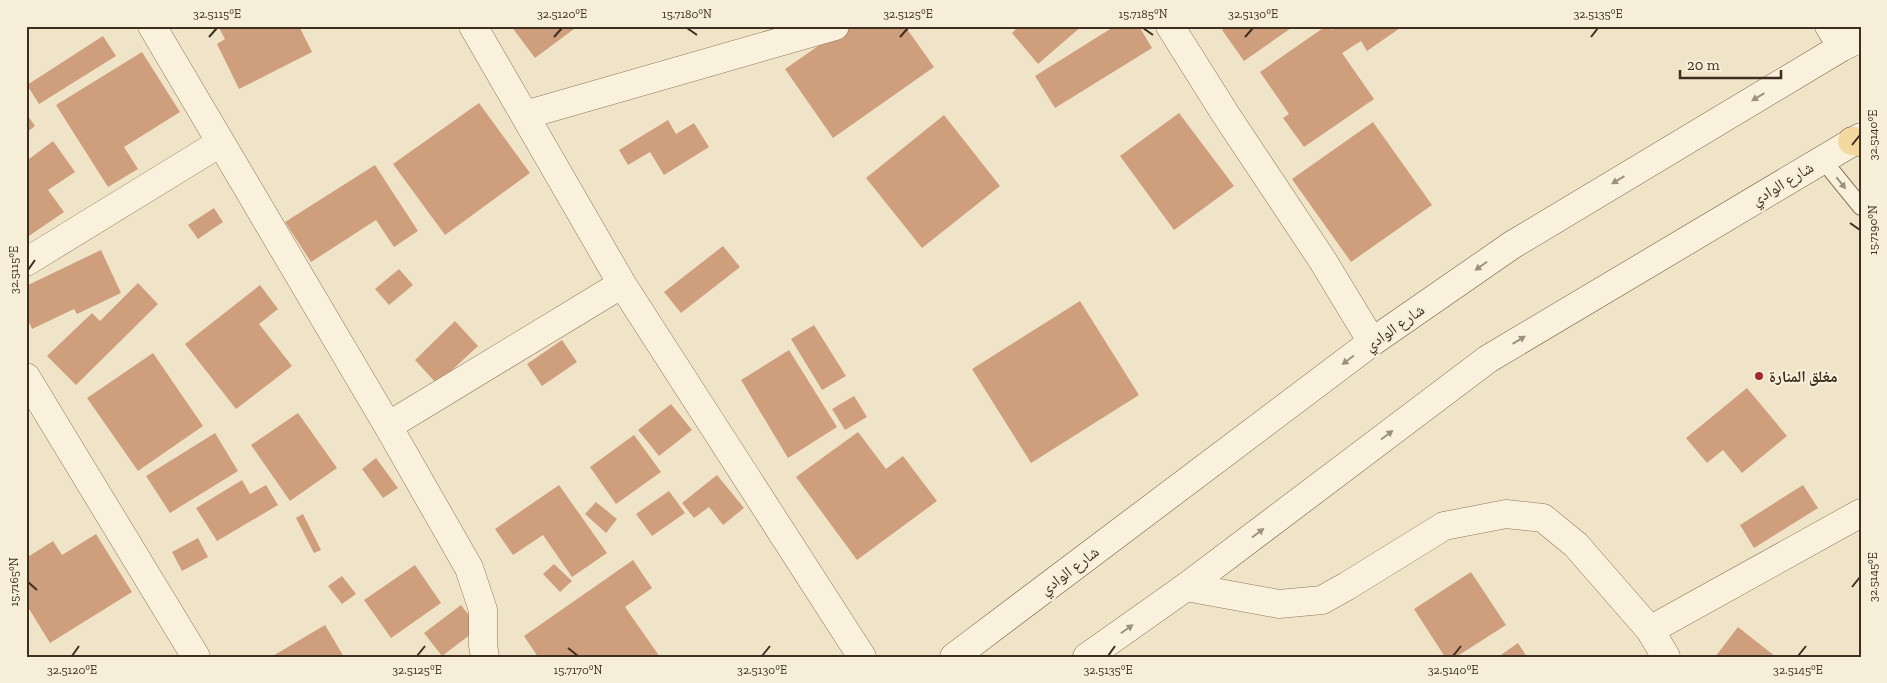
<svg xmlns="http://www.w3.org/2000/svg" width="1887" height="683" font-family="'Zilla Slab','Noto Naskh Arabic',serif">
  <rect width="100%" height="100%" fill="#f0e4c8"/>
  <path fill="#cf9f7d" d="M218,26H299L312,52L239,89L217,44L225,39Z
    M511,26H578L535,58Z
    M847,26H905L934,67L833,138L785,69Z
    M1019,26H1082L1038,64L1012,33Z
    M1115,26H1139L1152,48L1055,108L1035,76Z
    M1228,26H1294L1244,61L1222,30Z
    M1326,26H1329L1332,30L1337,26H1403L1367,51L1361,41L1342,53L1374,99L1304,147L1283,118L1289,114L1260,72Z
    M103,36L116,56L39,104L27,85Z
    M142,52L180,112L124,147L138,169L108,187L56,105Z
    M479,103L530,173L445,235L393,164Z
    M1179,113L1234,186L1174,230L1120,156Z
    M944,115L1000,186L922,248L866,178Z
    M28,116L35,126L26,133V117Z
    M668,120L676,134L694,123L709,147L664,175L650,152L628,165L619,150Z
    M1373,122L1432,205L1351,262L1292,179Z
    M53,141L75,172L48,190L64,212L26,238V155L29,159Z
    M375,165L418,231L394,247L376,220L311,262L285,222Z
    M214,208L223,222L198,239L188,225Z
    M723,246L740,267L681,313L664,292Z
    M101,250L121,293L77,314L74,309L32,329L26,316V286Z
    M399,269L413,285L389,305L375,289Z
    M138,283L158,304L76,385L47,356L92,313L100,321Z
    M260,285L278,309L259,324L292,366L236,409L185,344Z
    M1080,301L1139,395L1031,463L972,369Z
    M455,321L478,346L437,384L415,360Z
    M814,325L846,376L822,390L791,339Z
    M562,340L577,362L542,386L527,364Z
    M789,350L837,427L788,458L741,380Z
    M153,353L203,426L138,471L87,398Z
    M1747,388L1787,436L1742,473L1723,450L1707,463L1686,438Z
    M854,396L867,417L845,430L832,409Z
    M671,404L692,430L659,456L638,430Z
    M298,413L337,468L290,501L251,445Z
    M858,432L886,469L903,456L937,501L857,560L796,477Z
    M215,433L238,471L170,513L146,476Z
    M634,435L661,472L616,504L590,467Z
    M376,458L398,488L383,498L362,469Z
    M717,475L744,508L723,525L709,507L694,518L682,503Z
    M242,480L250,494L266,485L278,505L217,541L196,508Z
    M559,485L607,553L572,577L543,535L513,555L495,529Z
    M1803,485L1818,508L1754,548L1740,525Z
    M669,491L685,513L652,536L636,514Z
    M596,502L617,519L606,533L585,514Z
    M303,514L321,550L314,553L296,518Z
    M96,534L132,592L50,643L26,604V558L53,541L62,555Z
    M198,538L208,557L182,571L172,552Z
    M633,560L652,588L625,607L660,657H538L524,636Z
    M554,564L572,581L560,592L543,574Z
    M415,565L441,603L391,638L364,600Z
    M1471,572L1506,625L1456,657H1445L1414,609Z
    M342,576L356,594L342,604L328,586Z
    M461,605L479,628L442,656L424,633Z
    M325,625L344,657H271Z
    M1738,627L1776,657H1715Z
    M1518,643L1527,657H1498Z"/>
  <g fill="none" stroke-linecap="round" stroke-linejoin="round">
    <g stroke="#8d765c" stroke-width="18">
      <path id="service" d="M1822,159L1861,207"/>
    </g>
    <g stroke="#8d765c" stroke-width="29">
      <path id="minor" d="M152,26L388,426L469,568L483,610V645L485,657
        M473,26L622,284L862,657
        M1170,26L1226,115L1323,261L1372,342
        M1829,26L1842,47
        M525,115L835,26
        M26,262L220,143
        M26,377L196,657
        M388,426L622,284
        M1186,587L1279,604L1322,600L1347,586L1444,526L1506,514L1543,518L1576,545L1650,630L1666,657
        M1650,630L1861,513"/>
    </g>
    <g stroke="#6f573f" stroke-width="29">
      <path id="secondary" d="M954,657L1372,342L1512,245L1842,47L1861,38
        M1087,657L1186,587L1488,359L1861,137"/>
    </g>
    <g stroke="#5b4430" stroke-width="29">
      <path id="primary" d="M1852,141L1861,142"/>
    </g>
    <use href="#service" stroke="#faf1dc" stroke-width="16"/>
    <use href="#minor" stroke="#faf1dc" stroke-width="28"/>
    <use href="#secondary" stroke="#faf1dc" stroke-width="28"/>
    <use href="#primary" stroke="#f3d9a0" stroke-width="28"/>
  </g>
  <defs><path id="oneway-solid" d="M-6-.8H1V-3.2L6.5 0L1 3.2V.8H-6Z" transform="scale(1.25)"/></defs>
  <g fill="#9c907e">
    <use href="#oneway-solid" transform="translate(1758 97) rotate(149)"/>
    <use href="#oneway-solid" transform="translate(1618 180) rotate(149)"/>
    <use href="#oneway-solid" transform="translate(1841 183) rotate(51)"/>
    <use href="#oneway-solid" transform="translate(1481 266) rotate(145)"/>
    <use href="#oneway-solid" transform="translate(1519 340) rotate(-31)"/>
    <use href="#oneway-solid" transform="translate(1348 360) rotate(143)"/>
    <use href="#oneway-solid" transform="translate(1387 435) rotate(-37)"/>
    <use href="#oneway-solid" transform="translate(1258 533) rotate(-37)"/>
    <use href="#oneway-solid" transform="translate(1127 629) rotate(-35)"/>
  </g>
  <path fill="none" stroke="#3d2e20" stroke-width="2" d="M687,28L697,35M1143,28L1153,35M209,37L217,28M554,37L562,28M900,37L908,28M1245,37L1253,28M1591,37L1598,28M1852,145L1860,135M1850,223L1860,230M28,270L35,260M28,582L37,590M1852,587L1860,577M568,648L578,656M72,656L79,646M417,656L425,646M762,656L770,646M1108,656L1115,646M1453,656L1461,646M1798,656L1806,646"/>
  <circle fill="#9e2a2b" stroke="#f7eed8" stroke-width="2" cx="1759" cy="376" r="5"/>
  <g text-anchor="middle" stroke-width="4.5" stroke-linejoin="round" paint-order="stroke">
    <g font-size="16" fill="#3d2e20" stroke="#f7eed8">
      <text transform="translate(1782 183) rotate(-31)" y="6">شارع الوادي</text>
      <text transform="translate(1394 327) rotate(-35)" y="6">شارع الوادي</text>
      <text transform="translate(1069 570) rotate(-37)" y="6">شارع الوادي</text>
    </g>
    <g font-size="16" font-weight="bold" fill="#3d2e20" stroke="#f7eed8" text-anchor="start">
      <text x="1769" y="382">مغلق المنارة</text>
    </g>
  </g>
  <rect width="1887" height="683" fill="none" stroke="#f7eed8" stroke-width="55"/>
  <path d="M1680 70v8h101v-8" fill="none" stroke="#3d2e20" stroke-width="2.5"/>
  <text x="1687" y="70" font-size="15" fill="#3d2e20" stroke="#f7eed8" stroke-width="4" paint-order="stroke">20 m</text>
  <rect x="28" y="28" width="1832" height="628" fill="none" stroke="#3d2e20" stroke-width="2"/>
  <g font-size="12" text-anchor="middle" fill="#3d2e20">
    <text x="217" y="18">32.5115°E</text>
    <text x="562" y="18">32.5120°E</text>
    <text x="687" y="18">15.7180°N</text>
    <text x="908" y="18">32.5125°E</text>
    <text x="1143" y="18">15.7185°N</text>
    <text x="1253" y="18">32.5130°E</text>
    <text x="1598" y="18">32.5135°E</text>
    <text transform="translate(1873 135) rotate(-90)" y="4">32.5140°E</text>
    <text transform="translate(1873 230) rotate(-90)" y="4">15.7190°N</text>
    <text transform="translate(14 270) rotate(-90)" y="4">32.5115°E</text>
    <text transform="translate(1873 577) rotate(-90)" y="4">32.5145°E</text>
    <text transform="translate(14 582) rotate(-90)" y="4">15.7165°N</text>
    <text x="72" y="674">32.5120°E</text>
    <text x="417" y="674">32.5125°E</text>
    <text x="578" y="674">15.7170°N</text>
    <text x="762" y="674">32.5130°E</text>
    <text x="1108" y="674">32.5135°E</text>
    <text x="1453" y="674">32.5140°E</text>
    <text x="1798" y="674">32.5145°E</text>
  </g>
</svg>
